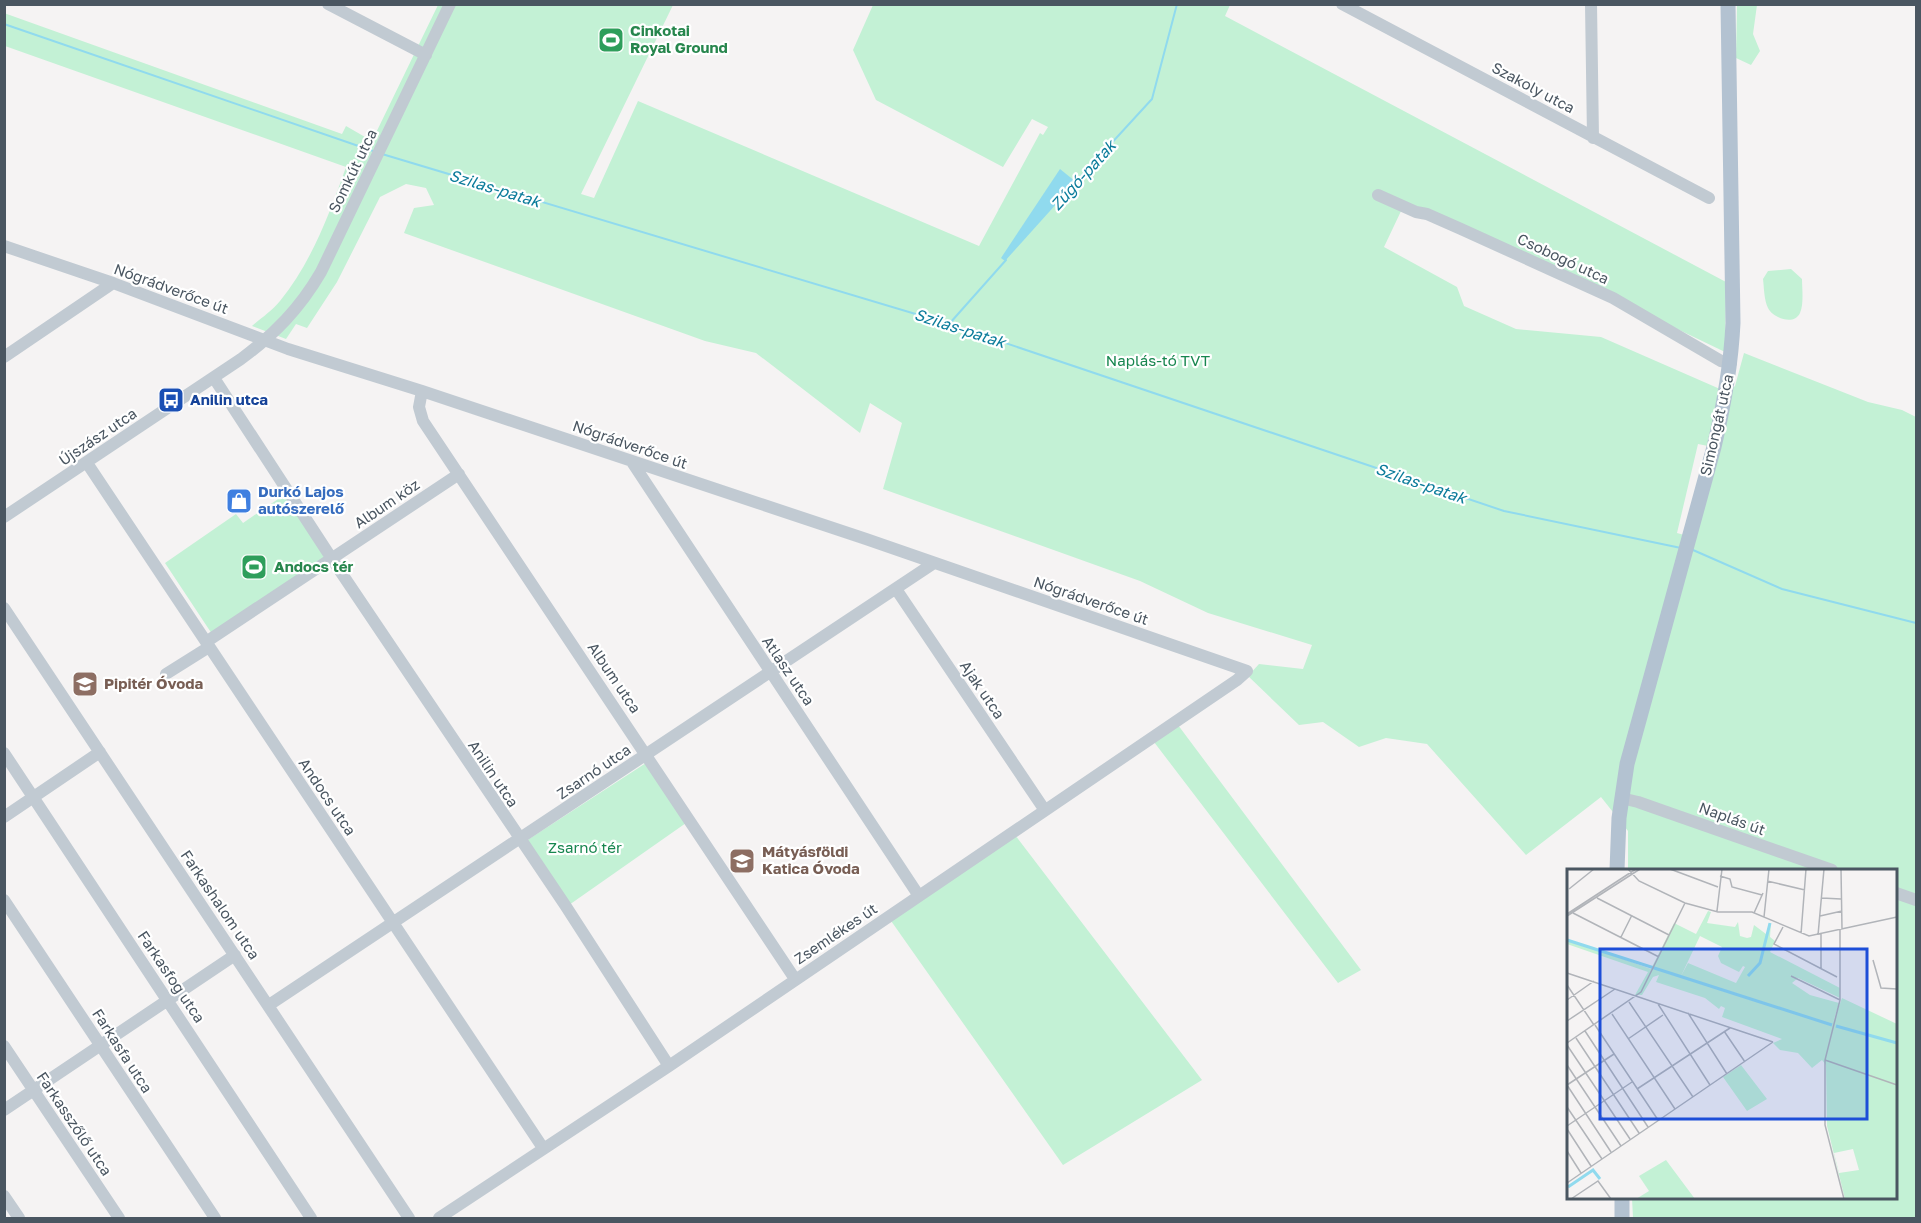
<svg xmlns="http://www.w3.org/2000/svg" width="1921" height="1223" font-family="'Golos Text',sans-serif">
  <rect width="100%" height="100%" fill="#f5f3f3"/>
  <path fill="#c3f1d5" d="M438,5H673L581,194L594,198L638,101L979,246L1040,133L1043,135L1048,127L1032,119L1003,167L876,100L853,50L873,5H1230L1225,16L1726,282L1725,352L1426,208L1402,209L1384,247L1457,287L1464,306L1516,329L1601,337L1720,389L1708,446L1698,444L1677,533L1695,538L1731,389L1735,386L1744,353L1868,402L1902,410L1916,417V1218H1633L1632,1198H1896V870H1628V831L1601,797L1526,855L1427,744L1386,738L1359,747L1323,722L1299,725L1248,676L1259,664L1303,669L1312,645L1208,613L1140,581L883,489L902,423L870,403L860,433L756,353L705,341L404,233L414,208L434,205L426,188L406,184L380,197L337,282L307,328L296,324L286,339L252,326C261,318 272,311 280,301C311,263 330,213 346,167L5,46L4,13L342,134L346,126L372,141Z
    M1737,5H1757L1753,34L1760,51L1751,65L1736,58Z
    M1791,269L1802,279C1802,288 1804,304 1800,313C1794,326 1773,318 1768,308C1764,300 1764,287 1763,279L1768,271Z
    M284,495L327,559L212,634L165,563L236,514L243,523Z
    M1178,725L1361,970L1338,983L1154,742Z
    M646,763L686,823L569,905L526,841Z
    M1015,835L1202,1080L1063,1165L889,918Z"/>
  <path fill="#90daee" d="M1060,169L1076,182L1005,261L1001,258Z"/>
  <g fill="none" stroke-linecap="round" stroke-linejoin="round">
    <path stroke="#90daee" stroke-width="2" d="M4,24L373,151
      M382,154L949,324L1504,511L1681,548
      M1074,184L1152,99L1177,4
      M950,323L1006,260
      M1693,550L1782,589L1916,623"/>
    <path stroke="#c1cad2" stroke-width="12" d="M328,4L426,55
      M1342,4L1709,198
      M1591,4L1593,138
      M1378,195L1416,212L1427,214L1461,229L1613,298L1721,361L1731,363
      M4,246L113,283L288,349L422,391L866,539L1247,671L1237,680L669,1066L439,1218
      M4,357L113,283
      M214,378L332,559L565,905L669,1066
      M422,391L419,407L423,421L795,979
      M632,462L919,896
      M87,463L543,1148
      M4,517L241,359C275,334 300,308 321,272L450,4
      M896,589L1044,809
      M4,608L409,1218
      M206,642L459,474
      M166,674L209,647
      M4,753L311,1218
      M1621,798L1638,802L1832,870
      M4,817L100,752
      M1896,893L1916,900
      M4,900L215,1218
      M269,1005L934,563
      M4,1046L119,1218
      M4,1110L235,955
      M4,1196L19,1218"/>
    <path stroke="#b3c2d1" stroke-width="15" d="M1617,870L1619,818L1627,764L1714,447C1724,405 1731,366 1733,323L1728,4
      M1622,1198V1218"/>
  </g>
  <defs>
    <g id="stadium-square" transform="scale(1.35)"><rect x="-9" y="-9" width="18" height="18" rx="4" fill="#2e9e5b" stroke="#fff"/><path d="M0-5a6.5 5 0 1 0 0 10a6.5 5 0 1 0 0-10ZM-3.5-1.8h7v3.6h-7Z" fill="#fff"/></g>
    <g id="bus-square" transform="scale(1.35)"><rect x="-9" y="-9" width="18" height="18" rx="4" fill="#1a4fb4" stroke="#fff"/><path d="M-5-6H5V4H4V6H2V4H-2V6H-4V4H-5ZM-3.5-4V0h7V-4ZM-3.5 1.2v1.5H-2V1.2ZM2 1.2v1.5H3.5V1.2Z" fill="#fff"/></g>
    <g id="shop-square" transform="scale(1.35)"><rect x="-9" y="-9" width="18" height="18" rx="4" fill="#3f7fe0" stroke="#fff"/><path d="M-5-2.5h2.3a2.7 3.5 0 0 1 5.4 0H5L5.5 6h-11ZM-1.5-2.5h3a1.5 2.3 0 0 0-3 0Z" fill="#fff"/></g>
    <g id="school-square" transform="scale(1.35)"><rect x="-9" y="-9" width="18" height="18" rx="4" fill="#8d6e63" stroke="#fff"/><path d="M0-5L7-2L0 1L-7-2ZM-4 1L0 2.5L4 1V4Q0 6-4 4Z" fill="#fff"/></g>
  </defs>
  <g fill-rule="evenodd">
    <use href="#stadium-square" x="611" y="40"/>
    <use href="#bus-square" x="171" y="400"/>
    <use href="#shop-square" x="239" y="501"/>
    <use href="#stadium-square" x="254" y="567"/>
    <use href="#school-square" x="85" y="684"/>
    <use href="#school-square" x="742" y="861"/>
  </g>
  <g text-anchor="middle" stroke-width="4.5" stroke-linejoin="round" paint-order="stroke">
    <g font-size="15" font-weight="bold" fill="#27864d" stroke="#fff" text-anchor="start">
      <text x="630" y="36">Cinkotai<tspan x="630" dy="17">Royal Ground</tspan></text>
      <text x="274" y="572">Andocs tér</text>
    </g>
    <g font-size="15" fill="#4a5661" stroke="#fff">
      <text transform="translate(1533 88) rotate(28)" y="5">Szakoly utca</text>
      <text transform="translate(353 171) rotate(-64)" y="5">Somkút utca</text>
      <text transform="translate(1563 259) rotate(25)" y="5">Csobogó utca</text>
      <text transform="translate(171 289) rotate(20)" y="5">Nógrádverőce út</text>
      <text transform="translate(1717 425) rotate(-77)" y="5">Simongát utca</text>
      <text transform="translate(98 437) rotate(-34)" y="5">Újszász utca</text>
      <text transform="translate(630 445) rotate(19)" y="5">Nógrádverőce út</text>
      <text transform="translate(387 504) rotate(-34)" y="5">Album köz</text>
      <text transform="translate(1091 601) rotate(19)" y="5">Nógrádverőce út</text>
      <text transform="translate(788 671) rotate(56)" y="5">Atlasz utca</text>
      <text transform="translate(614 678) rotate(56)" y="5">Album utca</text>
      <text transform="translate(982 690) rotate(56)" y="5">Ajak utca</text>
      <text transform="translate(594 772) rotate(-34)" y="5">Zsarnó utca</text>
      <text transform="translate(493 774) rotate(56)" y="5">Anilin utca</text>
      <text transform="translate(327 797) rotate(56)" y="5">Andocs utca</text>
      <text transform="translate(1732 819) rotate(20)" y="5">Naplás út</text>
      <text transform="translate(220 905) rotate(56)" y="5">Farkashalom utca</text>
      <text transform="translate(836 934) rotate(-34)" y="5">Zsemlékes út</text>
      <text transform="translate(171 977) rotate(56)" y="5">Farkasfog utca</text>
      <text transform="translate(122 1051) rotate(57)" y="5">Farkasfa utca</text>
      <text transform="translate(74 1124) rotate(56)" y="5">Farkasszőlő utca</text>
    </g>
    <g font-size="15" fill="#17864f" stroke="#fff">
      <text x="1158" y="366">Naplás-tó TVT</text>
      <text x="585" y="853">Zsarnó tér</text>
    </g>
    <g font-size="15" font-weight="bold" fill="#164399" stroke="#fff" text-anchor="start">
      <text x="190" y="405">Anilin utca</text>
    </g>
    <g font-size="15" font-weight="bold" fill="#366cbe" stroke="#fff" text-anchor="start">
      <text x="258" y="497">Durkó Lajos<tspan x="258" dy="17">autószerelő</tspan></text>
    </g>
    <g font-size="15" font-weight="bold" fill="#785e54" stroke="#fff" text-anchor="start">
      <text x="104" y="689">Pipitér Óvoda</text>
      <text x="762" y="857">Mátyásföldi<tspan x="762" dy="17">Katica Óvoda</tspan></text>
    </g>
    <g font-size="16" font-style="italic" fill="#0c7c9b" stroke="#fff">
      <text transform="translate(1083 175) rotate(-48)" y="6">Zúgó-patak</text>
      <text transform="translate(495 188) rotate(17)" y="6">Szilas-patak</text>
      <text transform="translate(960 328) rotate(18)" y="6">Szilas-patak</text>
      <text transform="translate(1421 483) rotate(19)" y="6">Szilas-patak</text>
    </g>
  </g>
  <g transform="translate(1567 869)">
    <rect width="330" height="330" fill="#f5f3f3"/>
    <path d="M141,42L144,43L140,54L168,58L171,53L173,67L180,69L184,68L187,56L199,65L204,54L203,68L208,72L203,83L273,119V129L231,109L225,114L243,126L272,134L266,154L275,129L330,155V330H278L260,257L259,196L255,191L245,199L231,184L213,181L206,174L215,170L155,148L158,139L154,137L152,140L138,129L89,113L92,106L86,108L75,126H68L81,103L0,75V70L84,100L107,54L129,65ZM133,67L155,78L151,87L154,94L172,103L176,97L178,98L169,114L121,94L114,107ZM286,280L292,301L272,304L267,284ZM174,196L200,230L180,242L156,208ZM99,291L128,330H69L82,322L72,307Z" fill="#c3f1d5" fill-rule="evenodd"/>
    <path fill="none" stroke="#90daee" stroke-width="3" d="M0,71L265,156M181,107L193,94L203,54M269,157L330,174M1,318L26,301L33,310"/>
    <path fill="none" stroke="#b1b4b9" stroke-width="1.5" d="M61,0L72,12L118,34L151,43H185L242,67L330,48M103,0L151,18M274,0L275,60M153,7L163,10L165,18L195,26M200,12L238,21M2,20L27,0M30,29L102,66M255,29L274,30M150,42L155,0M6,44L92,88M187,44L196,24M0,45L69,0M0,47L73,0M253,47L275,42M197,48L202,0M216,58L207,75L270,108M273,61V131L258,191V256L277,330M234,65L239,0M254,65V99M251,66L257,0M54,68L65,46M306,91L314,119L330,120M0,104L206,173M224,107L273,131M0,116L27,156M0,131L27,112M62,133L126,228M91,135L143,216M121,144L160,205M45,145L108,240M0,152L48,120M28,156L91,251M18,162L81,258M157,162L178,193M9,169L72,264M61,170L96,146M0,174L74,123L118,34M0,176L63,270M258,191L330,216M0,196L54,277M0,216L44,283M0,216L47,185M70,220L163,159M0,238L35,290M0,257L65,213M0,260L24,297M0,282L14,304M0,314L206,173M4,330L31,312L44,330"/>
    <path fill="#1d4ed8" fill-opacity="0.15" stroke="#1d4ed8" stroke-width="3" d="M33,80H300V250H33Z"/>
    <rect width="330" height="330" fill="none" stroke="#4a5661" stroke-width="3"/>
  </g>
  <rect width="1921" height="1223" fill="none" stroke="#4a5661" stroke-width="12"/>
</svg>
